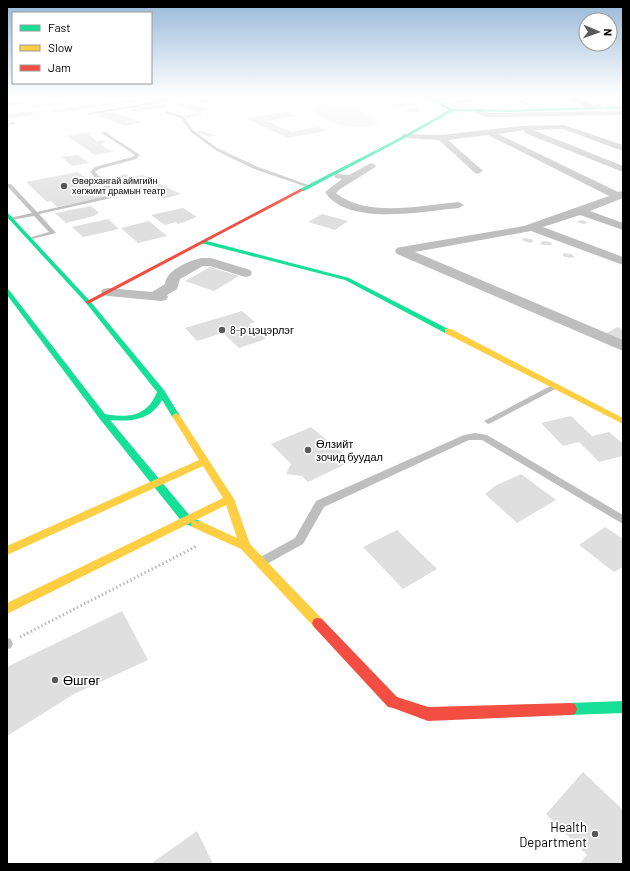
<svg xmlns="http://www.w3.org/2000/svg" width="630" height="871" font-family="Barlow,sans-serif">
  <rect width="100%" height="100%" fill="#fff"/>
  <path fill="#ececec" d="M338,99L379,120L378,122C360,134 325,123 311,109L317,105L341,104L334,100Z"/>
  <path fill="#dfdfdf" d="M128,99L133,102L56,113L51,110Z
    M211,99L215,101L200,103L196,100Z
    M183,101L210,109L198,112L170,103Z
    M415,101L421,104L394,108L389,104Z
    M54,102H64L66,104L33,108L30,105Z
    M164,104L171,106L136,113L129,110Z
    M410,108L420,109L415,113L405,111Z
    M30,111L35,115L7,119V114Z
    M106,112L120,114L142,122L125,126L96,115H101L98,113Z
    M286,112L296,116L266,121L292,132L318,127L327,131L288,138L245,118Z
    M198,113L204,115L188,118L180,116Z
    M202,131L217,135L210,137L195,132Z
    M84,133H90L92,135H89L97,141L102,140L106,143L100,144L109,150L115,151L95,155L67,136Z
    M78,155L89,163L72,166L62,157Z
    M78,172L103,191L100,192L106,197L57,207L51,201L47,202L26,182Z
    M126,174L131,177L143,175L149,178L136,180L140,182L124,186L109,178Z
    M160,184L181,194L163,199L142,188Z
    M91,206L99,213L94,216L66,223L55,213Z
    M183,208L197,217L178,224L176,222L165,225L151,215Z
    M322,214L348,221L335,230L308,222Z
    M108,219L119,229L83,237L72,227Z
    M583,220L588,223L583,224L577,222L578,221Z
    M149,221L167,236L138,243L121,228Z
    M523,238L531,239L534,241L531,243L526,242L522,240Z
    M543,241L551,242L552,245H542L540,243Z
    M564,253L571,254L575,257L571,258L565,257L562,255Z
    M210,267L239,276L214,291L185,281Z
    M242,311L255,322L249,324L266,339L239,348L223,333L197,341L185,328Z
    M617,327L623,329V342L605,334Z
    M571,416L592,436L609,432L623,444V456L599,462L579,442L563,446L541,423Z
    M311,427L345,455L341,458L348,463L308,482L302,476L286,474L291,464L271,444Z
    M521,474L556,500L517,523L485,494L495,486Z
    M605,527L623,539V567L614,572L579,545Z
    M397,530L437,569L403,589L363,547Z
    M122,611L148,660L74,694L7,736V667Z
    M583,772L623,810V864H579L587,855L546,814Z
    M197,831L213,864H154L153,862Z"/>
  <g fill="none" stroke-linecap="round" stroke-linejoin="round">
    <path stroke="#b9b9b9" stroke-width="3" stroke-dasharray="1.5 2.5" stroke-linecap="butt" d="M20,637L197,546"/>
    <path fill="#bebebe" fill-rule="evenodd" d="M96,94L104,96H143L166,94L163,95L170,98L168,101L161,103L87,115L88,113L160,101L166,98C148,92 112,105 96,94Z
      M455,94H460L473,101L441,105L439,104L467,100Z
      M503,94H508L532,105L529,106Z
      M7,103H22L24,104L7,105Z
      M166,111L183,116L193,130L217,148L258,167L311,186L307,187L254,169L215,150L191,132L181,118L166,113Z
      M15,122V124L7,125V123Z
      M103,132H105L140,155L136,159L99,169L95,172L117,193L116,197L39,214L56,233L28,240V238L49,232L34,216L10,220V218L32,213L7,186V184H11L37,212L112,195L90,172L95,167L132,157L135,155L103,134Z
      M554,384H557L561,386L491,423L488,424L484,421Z
      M475,433L487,435L623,515V524L482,440H469L324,507L303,544L265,565L261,566L257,565L255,562L257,559L295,538L316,501L464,435Z
      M7,638L11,639L13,644L11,648L7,649Z"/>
    <path fill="#bebebe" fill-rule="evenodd" d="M558,94C570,94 583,98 593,105L600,103L604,105L592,110Z
      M605,94H615L623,97V101Z
      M475,109H481L488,113L623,111V115L487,117L475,113Z
      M564,125L623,145V151L563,129L533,130L623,166V172L525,133L524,130L498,134L618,192L623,191V198L590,211L623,223V230L580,215L543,227L623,257V265L531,231L415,252L623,340V351L397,254L395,251L397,248L401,247L524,226L609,196L488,135L448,140L481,169L483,171L478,174L475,173L439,140L406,138L402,136L403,134L441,135L522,126Z
      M371,163L374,164L376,166L374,168L340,189L336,193L337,194C369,218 422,205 459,202L464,205L459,208C423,211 348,227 325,192L342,179L336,178L334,176L336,174L349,175Z
      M201,258H211L250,270L252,273L250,276L245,277L210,266H203L180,279L177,289L167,295L168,297L166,300L161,301L108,296L103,295L101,292L103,289L108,288L152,292L165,284C166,270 189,261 201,258Z"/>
    <path fill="#16e098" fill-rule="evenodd" d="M420,94H425L453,109L512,110L623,106V108L512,112L453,111L407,137L304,191H300V189L405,135L449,110Z
      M7,212L90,301L164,390L180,416L179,418H173L162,400C151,420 131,422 110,420L191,517L200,521L201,524L200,527L196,528L183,523L99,418L7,295V289L9,290L105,414C128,418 147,417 157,392L86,303L7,217Z
      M203,240L349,278L452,331L451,333H445L345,280L201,243V241Z
      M623,701V713L570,715L565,714L563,709L565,704L570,703Z"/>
    <path fill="#ffcf43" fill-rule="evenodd" d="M445,329H451L623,418V424L445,333Z
      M176,413L180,416L234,499L250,544L322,619L324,623L322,627L318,628L314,627L241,549L192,527L191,524L192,522L7,614V603L223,498L203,466L7,555V546L199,460L172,416ZM226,505L237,538L200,521H194Z"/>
    <path fill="#f24e42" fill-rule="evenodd" d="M300,189L304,190L90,303L88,304L85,302Z
      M318,618L322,619L397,697L428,707L570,703L575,704L577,709L575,714L570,715L428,721L393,708L388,707L314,627L312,623L314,619Z"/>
  </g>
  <linearGradient id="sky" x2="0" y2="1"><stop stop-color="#97b8d8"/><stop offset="0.44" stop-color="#fff"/><stop offset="1" stop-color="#fff" stop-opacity="0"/></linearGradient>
  <rect width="630" height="216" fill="url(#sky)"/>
  <g fill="#595959" stroke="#fff" stroke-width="1.5">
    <circle cx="64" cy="186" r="4"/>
    <circle cx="222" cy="330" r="4"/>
    <circle cx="308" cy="450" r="4"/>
    <circle cx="55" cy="680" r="4"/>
    <circle cx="595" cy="834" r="4"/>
  </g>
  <g text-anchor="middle" stroke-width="3.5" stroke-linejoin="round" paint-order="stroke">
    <g font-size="9" fill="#000" stroke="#fff" text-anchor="start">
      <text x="72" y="184">Өвөрхангай аймгийн<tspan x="72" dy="10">хөгжимт драмын театр</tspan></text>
    </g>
    <g font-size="11" fill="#000" stroke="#fff" text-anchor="start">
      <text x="230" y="334">8-р цэцэрлэг</text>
      <text x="316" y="448">Өлзийт<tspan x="316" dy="13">зочид буудал</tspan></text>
    </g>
    <g font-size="13" fill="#000" stroke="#fff" text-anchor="start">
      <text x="63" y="685">Өшгөг</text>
      <text x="587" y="832" text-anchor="end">Health<tspan x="587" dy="15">Department</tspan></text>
    </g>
  </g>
  <rect width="630" height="871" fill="none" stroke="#000000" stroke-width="16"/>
  <rect x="12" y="12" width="140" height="72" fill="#ffffff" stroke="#999999"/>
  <rect x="20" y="25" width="20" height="6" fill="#16e098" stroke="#999999"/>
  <text x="48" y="32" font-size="12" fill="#000000">Fast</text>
  <rect x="20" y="45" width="20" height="6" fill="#ffcf43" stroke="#999999"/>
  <text x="48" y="52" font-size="12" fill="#000000">Slow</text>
  <rect x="20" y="65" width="20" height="6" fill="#f24e42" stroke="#999999"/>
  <text x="48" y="72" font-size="12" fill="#000000">Jam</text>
  <g transform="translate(598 32) rotate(92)"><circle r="19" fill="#ffffff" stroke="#999999"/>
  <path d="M0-3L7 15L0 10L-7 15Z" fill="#595959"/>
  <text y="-6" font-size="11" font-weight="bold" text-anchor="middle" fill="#000000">N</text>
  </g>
</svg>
